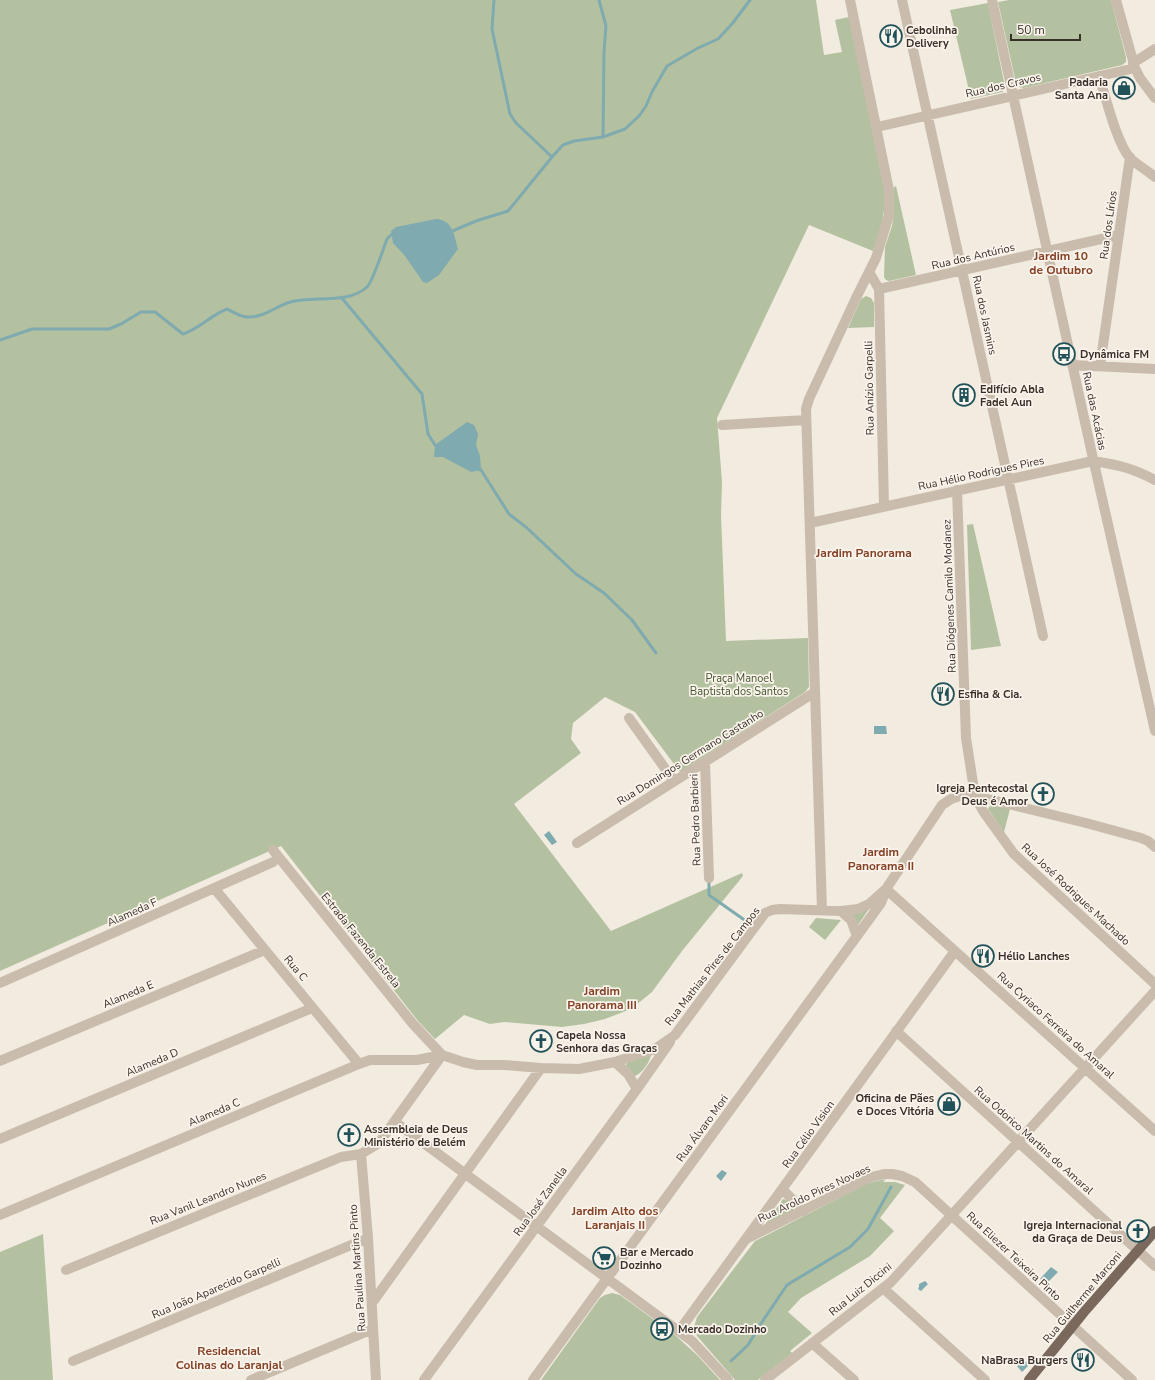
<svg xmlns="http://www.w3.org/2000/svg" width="1155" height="1380" font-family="'Nunito Sans',sans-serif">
  <rect width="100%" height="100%" fill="#f2ebe0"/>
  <path fill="#b4c1a0" d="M0,0H816L824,55L842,52L835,20L849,17L885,190C885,214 882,228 873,251L809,225L717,418L722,482L721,515L726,641L808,638L809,687L805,692L680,772L635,712L605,697L573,723L571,739L581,753L514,804L611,931L742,873L743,876L682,951L652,992L631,1009L605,1019L584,1024L562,1027L504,1022L490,1024L464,1015L435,1039L418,1021L281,846L0,971Z
    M1009,0H1111L1126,57V62L1122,65L1024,88L1019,87L1016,83L998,2Z
    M988,3L1005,87L1004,91L1002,92L971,99L950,10Z
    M896,186L916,275L889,281L886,280L884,277L885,247L892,226L894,212V187Z
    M866,296L871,298L874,303V327L848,328L861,299Z
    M973,524L1001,646L971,650L967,525Z
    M992,805L1010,809L1004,832L988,809L990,806Z
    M869,909L858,925L850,914Z
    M816,918L841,920L825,940L809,927Z
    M651,1055C650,1062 642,1073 635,1076C631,1074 627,1069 626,1065L628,1062Z
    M886,1179L883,1182H895L905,1185L880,1218L894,1231L870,1256L801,1298L788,1312L812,1333L790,1351L792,1353L758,1380H735L697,1336L694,1327L697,1317L755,1241L868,1183Z
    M783,1199C788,1200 794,1206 794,1210L764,1226Z
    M43,1234L53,1380H0V1252Z
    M612,1293L620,1295L675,1335L698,1356L720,1380H541L600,1298L605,1295Z"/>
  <path fill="#7faaaf" d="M436,219C453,220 454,235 458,249L439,275L427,283L423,282L405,256L393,243L391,231L396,227Z
    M467,422L474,425L478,434L476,445L480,456L481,470L471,472L443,457H434L435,445Z
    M874,726H886L887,734H874Z
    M549,831L557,842L552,845L544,835Z
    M722,1170L727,1173L721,1181L716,1176Z
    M1051,1267L1058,1272L1046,1284L1040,1279Z
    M925,1281L928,1284L921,1291L918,1289L919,1287V1284Z
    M1026,1361L1030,1364L1022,1372L1017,1366L1019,1364L1022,1365Z"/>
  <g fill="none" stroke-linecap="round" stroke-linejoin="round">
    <path stroke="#7faaaf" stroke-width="3" d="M494,0L492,29L510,114L516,123L552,157
      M599,0L606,26L604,52L603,137
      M450,232L476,221L508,211L552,157L563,145L574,141L603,137L625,129L639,116L646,106L652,92L667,66L698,48L718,39L732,24L750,0
      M341,297L422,394L428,434L435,445L437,447
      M0,340L32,329H109L121,324L141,312H155L183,334C199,329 211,315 227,309C233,312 241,317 247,317C262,318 274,308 287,303C311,295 348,305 367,287C372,283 384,247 387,239L391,235L395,234
      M477,469L481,470L509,514L527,528L576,574L604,593L632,620L656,653
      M709,880V895L753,926
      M731,1361L748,1345L760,1325L787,1285L850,1247L868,1229L891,1187"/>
    <path stroke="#cabcac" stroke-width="10" d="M902,0L1043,636
      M992,0L1092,454L1155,731
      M1116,0L1135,68L1140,78L1155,98
      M1133,63L1155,49
      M1099,76C1105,95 1117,144 1130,158C1137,165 1147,170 1155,177
      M877,127L1135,68
      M869,272L879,289L884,506
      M879,289L1119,235
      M1072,365L1155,369
      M1100,366L1130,157
      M722,425L806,420
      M957,490L966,738L975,796L983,811L1014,854L1155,984
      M810,523L1093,461C1119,465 1132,468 1155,480
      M629,718L674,781
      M705,762L709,878
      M577,843L815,692
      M273,850L413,1024L442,1055L463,1062L477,1065H504L541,1068L579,1069L615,1062L655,1049L675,1035L765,913L772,910L780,909L841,911L858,909L869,904L886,889L942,805L951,799L960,796H975L1086,823L1141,838L1148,841L1155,847
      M214,888L359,1064
      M886,889L1155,1131
      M822,910L806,409L809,399L856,298L876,258L889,215V190L850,0
      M841,911L851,920L857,936
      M0,983L273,862
      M896,1031L1155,1266
      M0,1061L265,950
      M615,1062L628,1074L637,1089
      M395,1122L692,1341L728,1380
      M0,1139L312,1008
      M361,1154L368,1238L376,1380
      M783,1190L804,1211
      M0,1215L359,1064L370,1060H417L442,1055
      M748,1238L868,1178L884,1174H892L902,1176L915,1182L1132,1380
      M66,1270L341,1157L361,1154L379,1143L442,1055
      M883,1288L985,1380
      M372,1303L541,1068
      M679,1331C772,1205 862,1077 955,951
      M812,1343L854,1380
      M73,1361L368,1238
      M251,1380L373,1329
      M424,1380L637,1089L670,1042
      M533,1380L857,936L881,903L885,893
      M765,1380L891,1282L1155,991"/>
    <path stroke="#7a685c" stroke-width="10" d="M1029,1380L1084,1312L1155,1231"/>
  </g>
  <defs>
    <g id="restaurant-ring" transform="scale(1.15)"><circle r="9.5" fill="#faf4ec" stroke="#215259" stroke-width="1.5"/><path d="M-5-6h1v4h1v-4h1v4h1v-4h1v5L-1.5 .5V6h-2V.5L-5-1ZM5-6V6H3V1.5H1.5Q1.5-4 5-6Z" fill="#215259"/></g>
    <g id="shop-ring" transform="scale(1.15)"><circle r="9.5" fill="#faf4ec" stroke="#215259" stroke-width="1.5"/><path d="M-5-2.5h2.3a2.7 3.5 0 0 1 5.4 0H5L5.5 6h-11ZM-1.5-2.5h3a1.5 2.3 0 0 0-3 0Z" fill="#215259"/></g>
    <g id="bus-ring" transform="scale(1.15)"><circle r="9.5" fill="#faf4ec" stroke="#215259" stroke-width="1.5"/><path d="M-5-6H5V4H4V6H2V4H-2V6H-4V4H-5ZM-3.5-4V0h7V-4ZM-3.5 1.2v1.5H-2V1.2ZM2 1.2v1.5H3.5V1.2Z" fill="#215259"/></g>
    <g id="building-ring" transform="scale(1.15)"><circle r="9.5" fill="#faf4ec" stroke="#215259" stroke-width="1.5"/><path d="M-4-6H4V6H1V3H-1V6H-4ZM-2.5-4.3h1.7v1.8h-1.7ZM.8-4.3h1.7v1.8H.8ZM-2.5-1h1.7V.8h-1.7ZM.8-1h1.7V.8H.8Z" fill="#215259"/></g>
    <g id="church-ring" transform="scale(1.15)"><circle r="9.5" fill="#faf4ec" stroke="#215259" stroke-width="1.5"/><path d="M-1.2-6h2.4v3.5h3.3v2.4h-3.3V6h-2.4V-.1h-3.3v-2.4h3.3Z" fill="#215259"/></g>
    <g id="supermarket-ring" transform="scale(1.15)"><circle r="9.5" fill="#faf4ec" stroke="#215259" stroke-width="1.5"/><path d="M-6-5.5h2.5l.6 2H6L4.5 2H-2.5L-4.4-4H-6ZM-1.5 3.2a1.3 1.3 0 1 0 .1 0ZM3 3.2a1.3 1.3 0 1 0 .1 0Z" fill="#215259"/></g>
  </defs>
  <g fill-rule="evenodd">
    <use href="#restaurant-ring" x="891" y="36"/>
    <use href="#shop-ring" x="1124" y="88"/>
    <use href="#bus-ring" x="1064" y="354"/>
    <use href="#building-ring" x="964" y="395"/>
    <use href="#restaurant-ring" x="943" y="694"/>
    <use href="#church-ring" x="1043" y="794"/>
    <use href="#restaurant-ring" x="983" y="956"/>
    <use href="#church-ring" x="541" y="1041"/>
    <use href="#shop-ring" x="949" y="1104"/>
    <use href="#church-ring" x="349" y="1135"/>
    <use href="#church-ring" x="1138" y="1231"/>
    <use href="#supermarket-ring" x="604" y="1258"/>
    <use href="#bus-ring" x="662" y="1329"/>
    <use href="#restaurant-ring" x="1083" y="1360"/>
  </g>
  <g text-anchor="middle" stroke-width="3.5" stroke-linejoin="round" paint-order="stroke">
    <g font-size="11" font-weight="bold" fill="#39302a" stroke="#faf4ec" text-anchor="start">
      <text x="906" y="34">Cebolinha<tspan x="906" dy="13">Delivery</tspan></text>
      <text x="1108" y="86" text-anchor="end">Padaria<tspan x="1108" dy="13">Santa Ana</tspan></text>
      <text x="1080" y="358">Dynâmica FM</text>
      <text x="980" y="393">Edifício Abla<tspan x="980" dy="13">Fadel Aun</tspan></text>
      <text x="958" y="698">Esfiha &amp; Cia.</text>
      <text x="1028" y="792" text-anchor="end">Igreja Pentecostal<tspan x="1028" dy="13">Deus é Amor</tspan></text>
      <text x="998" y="960">Hélio Lanches</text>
      <text x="556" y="1039">Capela Nossa<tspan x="556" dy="13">Senhora das Graças</tspan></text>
      <text x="934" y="1102" text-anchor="end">Oficina de Pães<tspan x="934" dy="13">e Doces Vitória</tspan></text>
      <text x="364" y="1133">Assembleia de Deus<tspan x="364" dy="13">Ministério de Belém</tspan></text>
      <text x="1122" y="1229" text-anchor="end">Igreja Internacional<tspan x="1122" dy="13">da Graça de Deus</tspan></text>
      <text x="620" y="1256">Bar e Mercado<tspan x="620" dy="13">Dozinho</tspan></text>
      <text x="678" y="1333">Mercado Dozinho</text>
      <text x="1068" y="1364" text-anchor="end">NaBrasa Burgers</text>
    </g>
    <g font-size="11" fill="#39302a" stroke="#faf4ec">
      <text transform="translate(1003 85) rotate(-13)" y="4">Rua dos Cravos</text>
      <text transform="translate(1108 225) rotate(-82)" y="4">Rua dos Lírios</text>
      <text transform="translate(973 256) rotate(-13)" y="4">Rua dos Antúrios</text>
      <text transform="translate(985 315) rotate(78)" y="4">Rua dos Jasmins</text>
      <text transform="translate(869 388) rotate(-91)" y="4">Rua Anízio Garpelli</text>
      <text transform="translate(1095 411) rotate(78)" y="4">Rua das Acácias</text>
      <text transform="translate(981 473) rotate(-12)" y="4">Rua Hélio Rodrigues Pires</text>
      <text transform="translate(949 596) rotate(-92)" y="4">Rua Diógenes Camilo Modanez</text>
      <text transform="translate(690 757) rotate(-32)" y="4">Rua Domingos Germano Castanho</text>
      <text transform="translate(695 820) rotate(-92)" y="4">Rua Pedro Barbieri</text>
      <text transform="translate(1076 894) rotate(43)" y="4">Rua José Rodrigues Machado</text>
      <text transform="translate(132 912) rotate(-24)" y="4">Alameda F</text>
      <text transform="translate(361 940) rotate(51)" y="4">Estrada Fazenda Estrela</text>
      <text transform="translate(712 966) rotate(-52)" y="4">Rua Mathias Pires de Campos</text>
      <text transform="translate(296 968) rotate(50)" y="4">Rua C</text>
      <text transform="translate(128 994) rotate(-23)" y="4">Alameda E</text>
      <text transform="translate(1056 1025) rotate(42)" y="4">Rua Cyriaco Ferreira do Amaral</text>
      <text transform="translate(152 1062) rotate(-23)" y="4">Alameda D</text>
      <text transform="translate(214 1112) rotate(-23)" y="4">Alameda C</text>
      <text transform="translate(702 1128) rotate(-54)" y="4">Rua Álvaro Mori</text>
      <text transform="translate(808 1134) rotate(-54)" y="4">Rua Célio Vision</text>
      <text transform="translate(1034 1140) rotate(42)" y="4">Rua Odorico Martins do Amaral</text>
      <text transform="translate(814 1193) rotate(-25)" y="4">Rua Aroldo Pires Novaes</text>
      <text transform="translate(208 1198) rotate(-22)" y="4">Rua Vanil Leandro Nunes</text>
      <text transform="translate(540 1201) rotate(-54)" y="4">Rua José Zanella</text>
      <text transform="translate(1014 1256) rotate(43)" y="4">Rua Eliezer Teixeira Pinto</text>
      <text transform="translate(357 1268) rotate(-94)" y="4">Rua Paulina Martins Pinto</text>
      <text transform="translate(216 1288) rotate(-23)" y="4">Rua João Aparecido Garpelli</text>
      <text transform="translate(860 1289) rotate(-39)" y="4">Rua Luiz Diccini</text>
      <text transform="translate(1082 1297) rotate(-50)" y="4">Rua Guilherme Marconi</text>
    </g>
    <g font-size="11" fill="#45562f" stroke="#faf4ec">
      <text x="739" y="682">Praça Manoel<tspan x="739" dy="13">Baptista dos Santos</tspan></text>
    </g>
    <g font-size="12" font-weight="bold" fill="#854226" stroke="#faf4ec">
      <text x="1061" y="260">Jardim 10<tspan x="1061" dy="14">de Outubro</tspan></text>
      <text x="864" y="557">Jardim Panorama</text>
      <text x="881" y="856">Jardim<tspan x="881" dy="14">Panorama II</tspan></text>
      <text x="602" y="995">Jardim<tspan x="602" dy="14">Panorama III</tspan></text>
      <text x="615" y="1215">Jardim Alto dos<tspan x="615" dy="14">Laranjais II</tspan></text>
      <text x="229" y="1355">Residencial<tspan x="229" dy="14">Colinas do Laranjal</tspan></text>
    </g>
  </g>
  <path d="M1011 34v6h69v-6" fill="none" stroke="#39302a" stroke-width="2"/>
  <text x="1017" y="34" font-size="12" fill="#39302a" stroke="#faf4ec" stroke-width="3" paint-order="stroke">50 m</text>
</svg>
